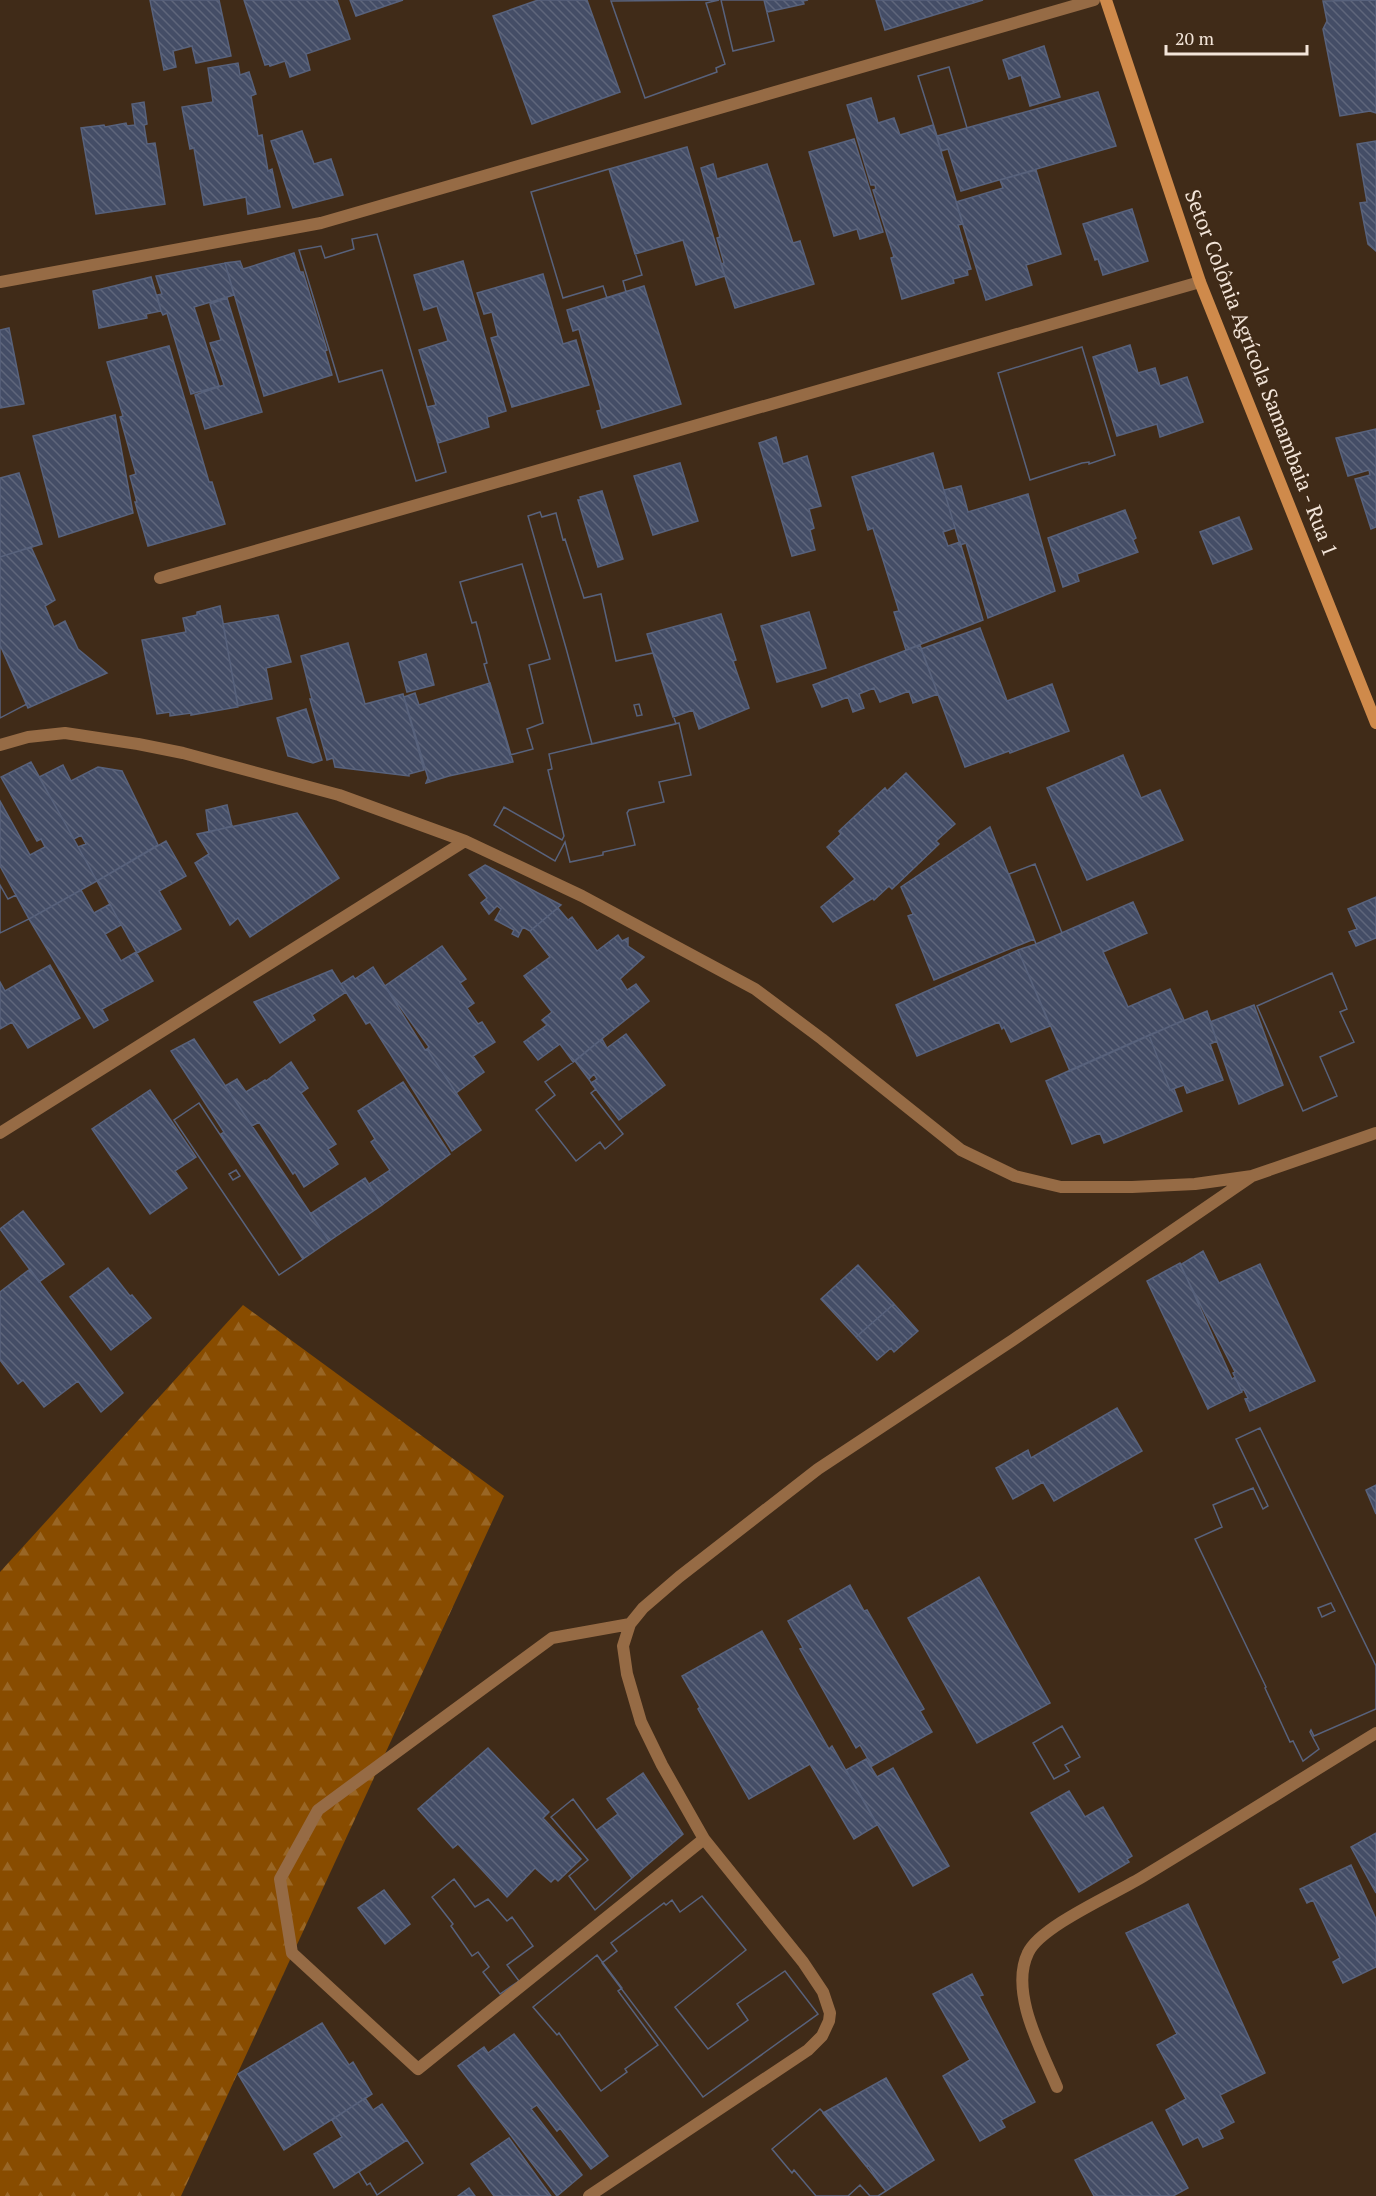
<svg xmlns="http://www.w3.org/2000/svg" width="1376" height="2196" font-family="'PT Serif',serif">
  <defs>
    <pattern id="forest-firs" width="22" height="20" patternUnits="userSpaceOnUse" patternTransform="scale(1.5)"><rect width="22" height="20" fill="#884c00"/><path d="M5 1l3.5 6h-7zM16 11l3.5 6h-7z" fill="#996625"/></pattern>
    <pattern id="building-back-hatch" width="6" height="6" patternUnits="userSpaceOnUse" patternTransform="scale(1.5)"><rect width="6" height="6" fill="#444d66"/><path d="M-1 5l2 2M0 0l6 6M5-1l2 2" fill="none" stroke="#5f667b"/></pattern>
  </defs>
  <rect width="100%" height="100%" fill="#402b18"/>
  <path fill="url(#forest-firs)" d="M243,1305L504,1496L181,2196H0V1572Z"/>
  <path fill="url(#building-back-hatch)" stroke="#58627c" stroke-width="1.5" fill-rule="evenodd" d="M150,0H219L231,56L196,63L192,46L173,51L176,67L164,70Z
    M244,0H337L350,39L306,54L310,70L290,77L285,61L270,66L269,64L265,65Z
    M350,0H403L356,16Z
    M538,0H587L620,92L532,124L493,16Z
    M719,0L706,3L725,64L716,68L717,72L645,98L611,1Z
    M719,0L706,3L725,64L716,68L717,72L645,98L611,1Z
    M721,0H764L774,41L733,51Z
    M721,0H764L774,41L733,51Z
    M764,0H808L803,1L804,4L767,12Z
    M876,0H983L885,30Z
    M1376,0V113L1370,111L1340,116L1323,29L1327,21L1323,1Z
    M1044,46L1060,97L1030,106L1021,75L1009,79L1003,60Z
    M238,63L240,75L249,72L256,94L251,96L258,136L262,135L268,171L272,169L280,207L248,214L246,197L204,205L194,148L190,149L182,107L213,102L208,68Z
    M949,67L967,128L937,136L918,76Z
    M949,67L967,128L937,136L918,76Z
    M1098,92L1116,146L961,191L948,149L941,151L937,136Z
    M871,98L878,123L894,118L900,135L933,125L963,224L958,225L971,269L967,270L968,275L953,279L954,283L902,299L891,258L894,257L873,190L876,189L875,185H871L847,105Z
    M144,102L147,124L144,125L147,144L155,143L165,204L96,214L81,128L104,125L105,127L126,123L127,126L135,125L132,104Z
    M302,131L314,164L331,159L343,195L293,208L271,141Z
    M854,139L883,232L860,239L857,229L834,236L809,152Z
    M1376,141V251L1368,244L1360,203L1367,202L1357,144Z
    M687,147L725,276L696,285L683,240L635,254L609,169Z
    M713,164L717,179L767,164L793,243L800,241L814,284L735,308L721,264L724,263L717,238L720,237L701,168Z
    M609,169L642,275L623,281L626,292L607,298L603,286L563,298L531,192Z
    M609,169L642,275L623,281L626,292L607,298L603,286L563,298L531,192Z
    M1036,170L1061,254L1026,265L1032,285L986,300L956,202L1003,188L1000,180Z
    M1132,209L1148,261L1103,275L1098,259L1095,260L1083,224Z
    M377,234L446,472L416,481L382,370L339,382L299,250L321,246L325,258L354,249L352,239Z
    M377,234L446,472L416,481L382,370L339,382L299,250L321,246L325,258L354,249L352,239Z
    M294,253L300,272H303L327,350L325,351L332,375L264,396L225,263L240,261L243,269Z
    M463,261L506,411L487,417L489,427L438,443L427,407L436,405L419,350L448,341L437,306L424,310L414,275Z
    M225,263L234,295L194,307L219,386L191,394L167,313L163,315L161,311L157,295L162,294L156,276Z
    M543,274L563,344L576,340L589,385L512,407L491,338L498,336L492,312L484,314L477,293Z
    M151,277L161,311L146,314L147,318L99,328L93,291Z
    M644,286L681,404L602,428L597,411L601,410L580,333L579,329L573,331L567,310Z
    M227,298L262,412L205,429L195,395L224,385L210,343L221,340L210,304Z
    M9,328L24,404L0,408V330Z
    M1130,345L1138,373L1155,368L1160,386L1187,377L1203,422L1160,437L1157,424L1117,436L1093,357Z
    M169,346L209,482H212L225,524L148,546L135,502H137L130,476L136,474L120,417L123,416L107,362Z
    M1082,347L1115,455L1089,464V462L1082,463L1030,480L998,373Z
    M1082,347L1115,455L1089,464V462L1082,463L1030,480L998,373Z
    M115,415L133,513L59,537L33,436Z
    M1376,429V527L1371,529L1355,479L1370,475L1369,470L1348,476L1336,438Z
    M776,437L783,464L807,456L821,506L809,509L814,528L810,530L815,550L792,556L759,443Z
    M933,453L955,528L943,532L948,546L960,542L983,620L906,650L894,612L899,611L873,528L868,530L852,477Z
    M680,463L698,521L653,535L634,476Z
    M19,473L42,544L0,557V478Z
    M961,486L968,512L1028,494L1055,591L988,618L966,543L960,545L944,490Z
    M602,491L623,559L598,567L578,500H581L580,497Z
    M1125,510L1136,538L1133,540L1138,552L1077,574L1079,581L1063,587L1048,538Z
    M540,512L542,517L556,513L563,540L565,539L584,598L601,594L616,661L653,653L676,724L592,744L566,648L528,516ZM639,704L642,715L637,716L634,705Z
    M540,512L542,517L556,513L563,540L565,539L584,598L601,594L616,661L653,653L676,724L592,744L566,648L528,516ZM639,704L642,715L637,716L634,705Z
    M1239,517L1252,549L1213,564L1200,532Z
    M31,547L55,600L45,606L54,627L65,621L78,649L107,673L28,708L0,645V557Z
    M522,564L550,659L529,665L543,723L527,729L533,749L510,755L484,664L487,663L476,622L472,623L460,582Z
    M522,564L550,659L529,665L543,723L527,729L533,749L510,755L484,664L487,663L476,622L472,623L460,582Z
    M220,606L238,707L191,715V713L170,716V712L157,714L142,640L186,632L183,618L197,615V612Z
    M809,612L826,668L777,682L761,626Z
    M721,614L736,660L733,661L749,708L699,729L693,710L673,717L647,634Z
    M278,615L291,662L266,668L272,699L238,706L223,624Z
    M980,628L1007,701L1052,684L1069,731L1010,753L1009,751L965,767L921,649Z
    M348,643L365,704L403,694L424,770L409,774V776L335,767L333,758L327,760L310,699H312L301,656Z
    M0,645L27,704L0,718Z
    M0,645L27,704L0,718Z
    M920,645L938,694L913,703L909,691L880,702L874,688L859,694L864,708L853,712L848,697L822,707L813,685Z
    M426,654L434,685L407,692L399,662Z
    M490,683L513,762L449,776L426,783L428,778L404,697L415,693L419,705Z
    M306,709L322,760L313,763L288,756L277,718Z
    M679,723L691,775L659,782L664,802L629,810L627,813L635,845L603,852V855L570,862L565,842L555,861L494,825L504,807L562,840L564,836L548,770L552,769L549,754Z
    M679,723L691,775L659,782L664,802L629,810L627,813L635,845L603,852V855L570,862L565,842L555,861L494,825L504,807L562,840L564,836L548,770L552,769L549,754Z
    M1123,755L1141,798L1160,790L1183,840L1087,880L1047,788Z
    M31,762L97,881L29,919L0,866V801L30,855L45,847L41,839L37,841L1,777Z
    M63,765L71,781L98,767L122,771L158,845L97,881L78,847L86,844L81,835L74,839L39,777Z
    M906,773L955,824L936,841L939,844L892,889L889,886L874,900L873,898L833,922L821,907L855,879L827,847L841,834L839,831L885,788L887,791Z
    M227,805L232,826L209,832L206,810Z
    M297,813L339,878L250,937L238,918L230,925L195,863L209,854L197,834Z
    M990,827L1034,939L934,980L908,916L913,914L901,887Z
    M166,841L186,876L159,891L181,929L137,953L97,881Z
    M1035,864L1062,933L1036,944L1009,874Z
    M1035,864L1062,933L1036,944L1009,874Z
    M485,865L538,893L561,905L530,931L523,927L518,937L512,934L514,930L495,920L501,909L497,906L489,914L481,903L487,898L469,875Z
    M0,885L8,899L16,895L29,919L0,933Z
    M0,885L8,899L16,895L29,919L0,933Z
    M81,890L94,913L110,904L121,925L105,934L121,961L136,952L153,981L102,1009L108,1020L94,1028L29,919Z
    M1376,897V938L1356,946L1349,932L1357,929L1348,909Z
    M1133,902L1147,933L1103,952L1128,1007L1170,989L1184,1020L1070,1071L1018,950L1036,944Z
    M558,908L568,920L572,917L597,951L618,935L622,941L628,938V946L644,957L620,979L627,990L636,984L649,1001L573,1062L560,1044L538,1060L524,1042L547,1025L542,1020L552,1012L524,976L550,957L530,931Z
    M442,946L466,979L460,983L474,1003L467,1008L478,1024L482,1022L495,1042L473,1056L484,1072L456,1093L427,1049L429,1047L385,986Z
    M1018,950L1050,1026L1011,1042L1004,1027L1002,1029L999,1022L917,1056L896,1005Z
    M50,965L80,1018L28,1048L12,1022L0,1029V982L5,991Z
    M373,967L425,1050L427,1049L481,1130L452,1151L370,1022L366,1024L341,984L353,976L355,979Z
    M332,970L346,992L312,1015L315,1020L280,1043L254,1002Z
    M1332,973L1347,1009L1340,1012L1354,1042L1320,1057L1337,1096L1303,1111L1257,1006Z
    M1332,973L1347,1009L1340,1012L1354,1042L1320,1057L1337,1096L1303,1111L1257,1006Z
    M1254,1005L1283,1085L1239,1104L1210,1022Z
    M1207,1011L1217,1041L1210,1044L1223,1080L1187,1093L1184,1085L1170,1090L1149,1035Z
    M626,1034L665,1085L619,1120L591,1083L597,1079L594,1074L589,1079L575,1061L602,1039L607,1048Z
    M1149,1035L1170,1090L1174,1089L1182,1111L1104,1143L1100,1133L1072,1144L1046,1081Z
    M194,1039L329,1241L303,1259L221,1134L224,1132L171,1051Z
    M575,1061L596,1089L591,1093L623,1134L605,1149L600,1142L576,1161L536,1110L555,1095L545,1082Z
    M575,1061L596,1089L591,1093L623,1134L605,1149L600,1142L576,1161L536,1110L555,1095L545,1082Z
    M291,1062L308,1088L301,1093L336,1144L328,1149L338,1164L304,1187L295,1172L293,1174L259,1122L252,1126L225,1086L237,1079L246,1092L265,1080L266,1081Z
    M403,1082L450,1154L382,1205L369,1184L390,1170L371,1142L375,1139L358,1111Z
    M150,1090L196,1157L175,1171L187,1188L150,1214L92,1129Z
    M199,1103L303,1259L279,1275L174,1120ZM236,1170L240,1176L233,1180L229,1174Z
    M199,1103L303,1259L279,1275L174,1120ZM236,1170L240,1176L233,1180L229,1174Z
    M365,1178L382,1205L329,1241L310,1214Z
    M23,1211L64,1264L39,1282L0,1229Z
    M1203,1251L1219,1283L1260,1264L1315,1381L1250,1411L1245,1399L1248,1398L1244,1390H1241L1235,1377L1233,1373L1235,1372L1180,1265Z
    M1180,1263L1232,1379L1235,1377L1242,1392L1209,1408L1208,1409L1147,1281Z
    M858,1265L894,1304L856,1337L821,1299Z
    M108,1268L130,1296L132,1295L151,1318L111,1350L70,1297Z
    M30,1269L123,1393L101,1412L78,1381L44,1407L23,1380L18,1384L0,1360V1292Z
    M894,1304L918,1331L894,1352L891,1348L877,1360L856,1337Z
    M1117,1408L1142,1451L1054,1501L1043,1482L1013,1499L996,1468L1028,1450L1031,1458Z
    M1260,1428L1376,1666V1709L1314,1736L1311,1730L1310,1732L1319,1749L1303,1761L1293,1741L1290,1742L1265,1688L1266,1687L1195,1539L1222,1527L1213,1505L1253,1488L1263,1509L1268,1506L1236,1439ZM1331,1603L1335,1611L1322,1617L1318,1608Z
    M1260,1428L1376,1666V1709L1314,1736L1311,1730L1310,1732L1319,1749L1303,1761L1293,1741L1290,1742L1265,1688L1266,1687L1195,1539L1222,1527L1213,1505L1253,1488L1263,1509L1268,1506L1236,1439ZM1331,1603L1335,1611L1322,1617L1318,1608Z
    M1376,1485V1514L1366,1490Z
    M979,1577L1050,1703L977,1743L908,1618Z
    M850,1585L864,1611L867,1610L924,1709L920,1711L932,1732L872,1766L860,1745L856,1748L800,1649L803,1648L788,1621Z
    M762,1631L829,1749L832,1746L877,1825L854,1839L810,1764L749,1799L698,1709L700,1707L682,1676Z
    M1062,1726L1080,1757L1065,1765L1069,1771L1054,1779L1033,1743Z
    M1062,1726L1080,1757L1065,1765L1069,1771L1054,1779L1033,1743Z
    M488,1748L549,1812L543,1818L581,1859L558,1881L555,1878L551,1882L535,1868L507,1897L458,1844L453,1848L418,1809Z
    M866,1759L877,1777L893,1768L949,1866L913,1886L846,1770Z
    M643,1773L683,1834L632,1878L597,1830L618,1814L607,1799Z
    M1069,1791L1085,1817L1103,1807L1132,1856L1127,1859L1129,1862L1079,1892L1031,1813Z
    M573,1799L632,1878L595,1910L569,1876L588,1860L551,1817Z
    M573,1799L632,1878L595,1910L569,1876L588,1860L551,1817Z
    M1376,1833V1893L1351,1847Z
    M1351,1865L1376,1919V1967L1343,1983L1333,1962L1340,1958L1313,1900L1307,1903L1300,1889Z
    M454,1879L475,1907L488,1899L507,1921L512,1917L533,1946L507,1965L519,1981L500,1994L483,1972L489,1967L478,1952L472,1956L451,1926L453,1924L432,1897Z
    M454,1879L475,1907L488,1899L507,1921L512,1917L533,1946L507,1965L519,1981L500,1994L483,1972L489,1967L478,1952L472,1956L451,1926L453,1924L432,1897Z
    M384,1890L410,1924L385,1944L358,1908Z
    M702,1896L746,1950L675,2007L708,2049L748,2020L737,2004L785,1971L818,2014L703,2097L602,1963L617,1951L611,1943L664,1903L666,1905L672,1900L680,1912Z
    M702,1896L746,1950L675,2007L708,2049L748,2020L737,2004L785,1971L818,2014L703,2097L602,1963L617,1951L611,1943L664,1903L666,1905L672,1900L680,1912Z
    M1188,1904L1265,2073L1220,2095L1234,2122L1219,2130L1223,2138L1203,2147L1198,2137L1183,2145L1166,2110L1186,2099L1157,2045L1177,2034L1126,1933Z
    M597,1955L622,1988L618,1991L658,2045L625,2069L627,2072L601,2091L559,2033L557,2035L533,2007Z
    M597,1955L622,1988L618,1991L658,2045L625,2069L627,2072L601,2091L559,2033L557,2035L533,2007Z
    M972,1974L983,1995L979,1996L1035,2102L1001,2120L1005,2127L980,2141L943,2076L970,2060L933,1994Z
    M322,2023L349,2065L353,2062L372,2094L284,2150L238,2074Z
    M514,2034L608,2156L591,2169L560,2128L557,2131L537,2105L531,2109L582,2175L557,2196L458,2066L484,2047L488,2053Z
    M886,2078L934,2160L886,2191L868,2165L866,2166L823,2113Z
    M365,2098L373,2110L382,2104L407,2140L334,2188L314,2154L342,2137L332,2120Z
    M820,2109L823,2112L886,2191L878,2196H870L860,2185L848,2196H816L794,2170L792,2173L772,2149Z
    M820,2109L823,2112L886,2191L878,2196H870L860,2185L848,2196H816L794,2170L792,2173L772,2149Z
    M1152,2122L1188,2188L1173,2196H1094L1075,2160Z
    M509,2138L551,2196H494L471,2164Z
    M407,2140L423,2163L377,2195L370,2183L367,2185L359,2172Z
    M407,2140L423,2163L377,2195L370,2183L367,2185L359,2172Z
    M469,2188L475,2196H458Z"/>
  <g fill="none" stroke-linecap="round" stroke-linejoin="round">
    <path stroke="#966b45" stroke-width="12" d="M0,282L321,223L1094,0
      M160,578L1200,282
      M0,745L28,737L65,733L138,744L183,753L339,795L465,841L582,896L755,989L822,1039L961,1150L1015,1176L1061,1187H1132L1195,1184L1252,1176L1376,1133
      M0,1133L465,841
      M630,1624L552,1638L318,1810L280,1879L292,1953L418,2069L704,1839
      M1057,2087C1042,2051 1009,1992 1028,1953C1040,1926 1117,1893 1144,1876C1222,1829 1299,1780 1376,1733
      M589,2196L808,2050L822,2036L829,2021L830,2013L823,1992L803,1962L704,1839L662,1765L641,1722L627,1674L623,1646L630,1624L643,1608L679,1577L818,1469L1013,1340L1252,1176"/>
    <path stroke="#cf8a4b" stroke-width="12" d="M1106,0L1200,282L1376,723"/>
  </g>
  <g text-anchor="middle" stroke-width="4.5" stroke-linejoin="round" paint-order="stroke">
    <g font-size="21" fill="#f3e5d9" stroke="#402b18">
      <text transform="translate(1261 373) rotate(69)" y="7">Setor Colônia Agrícola Samambaia - Rua 1</text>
    </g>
  </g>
  <path d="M1166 45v9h141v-9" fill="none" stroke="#f3e5d9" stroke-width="3"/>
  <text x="1175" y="45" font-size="18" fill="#f3e5d9" stroke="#402b18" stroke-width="4.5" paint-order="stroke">20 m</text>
</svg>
